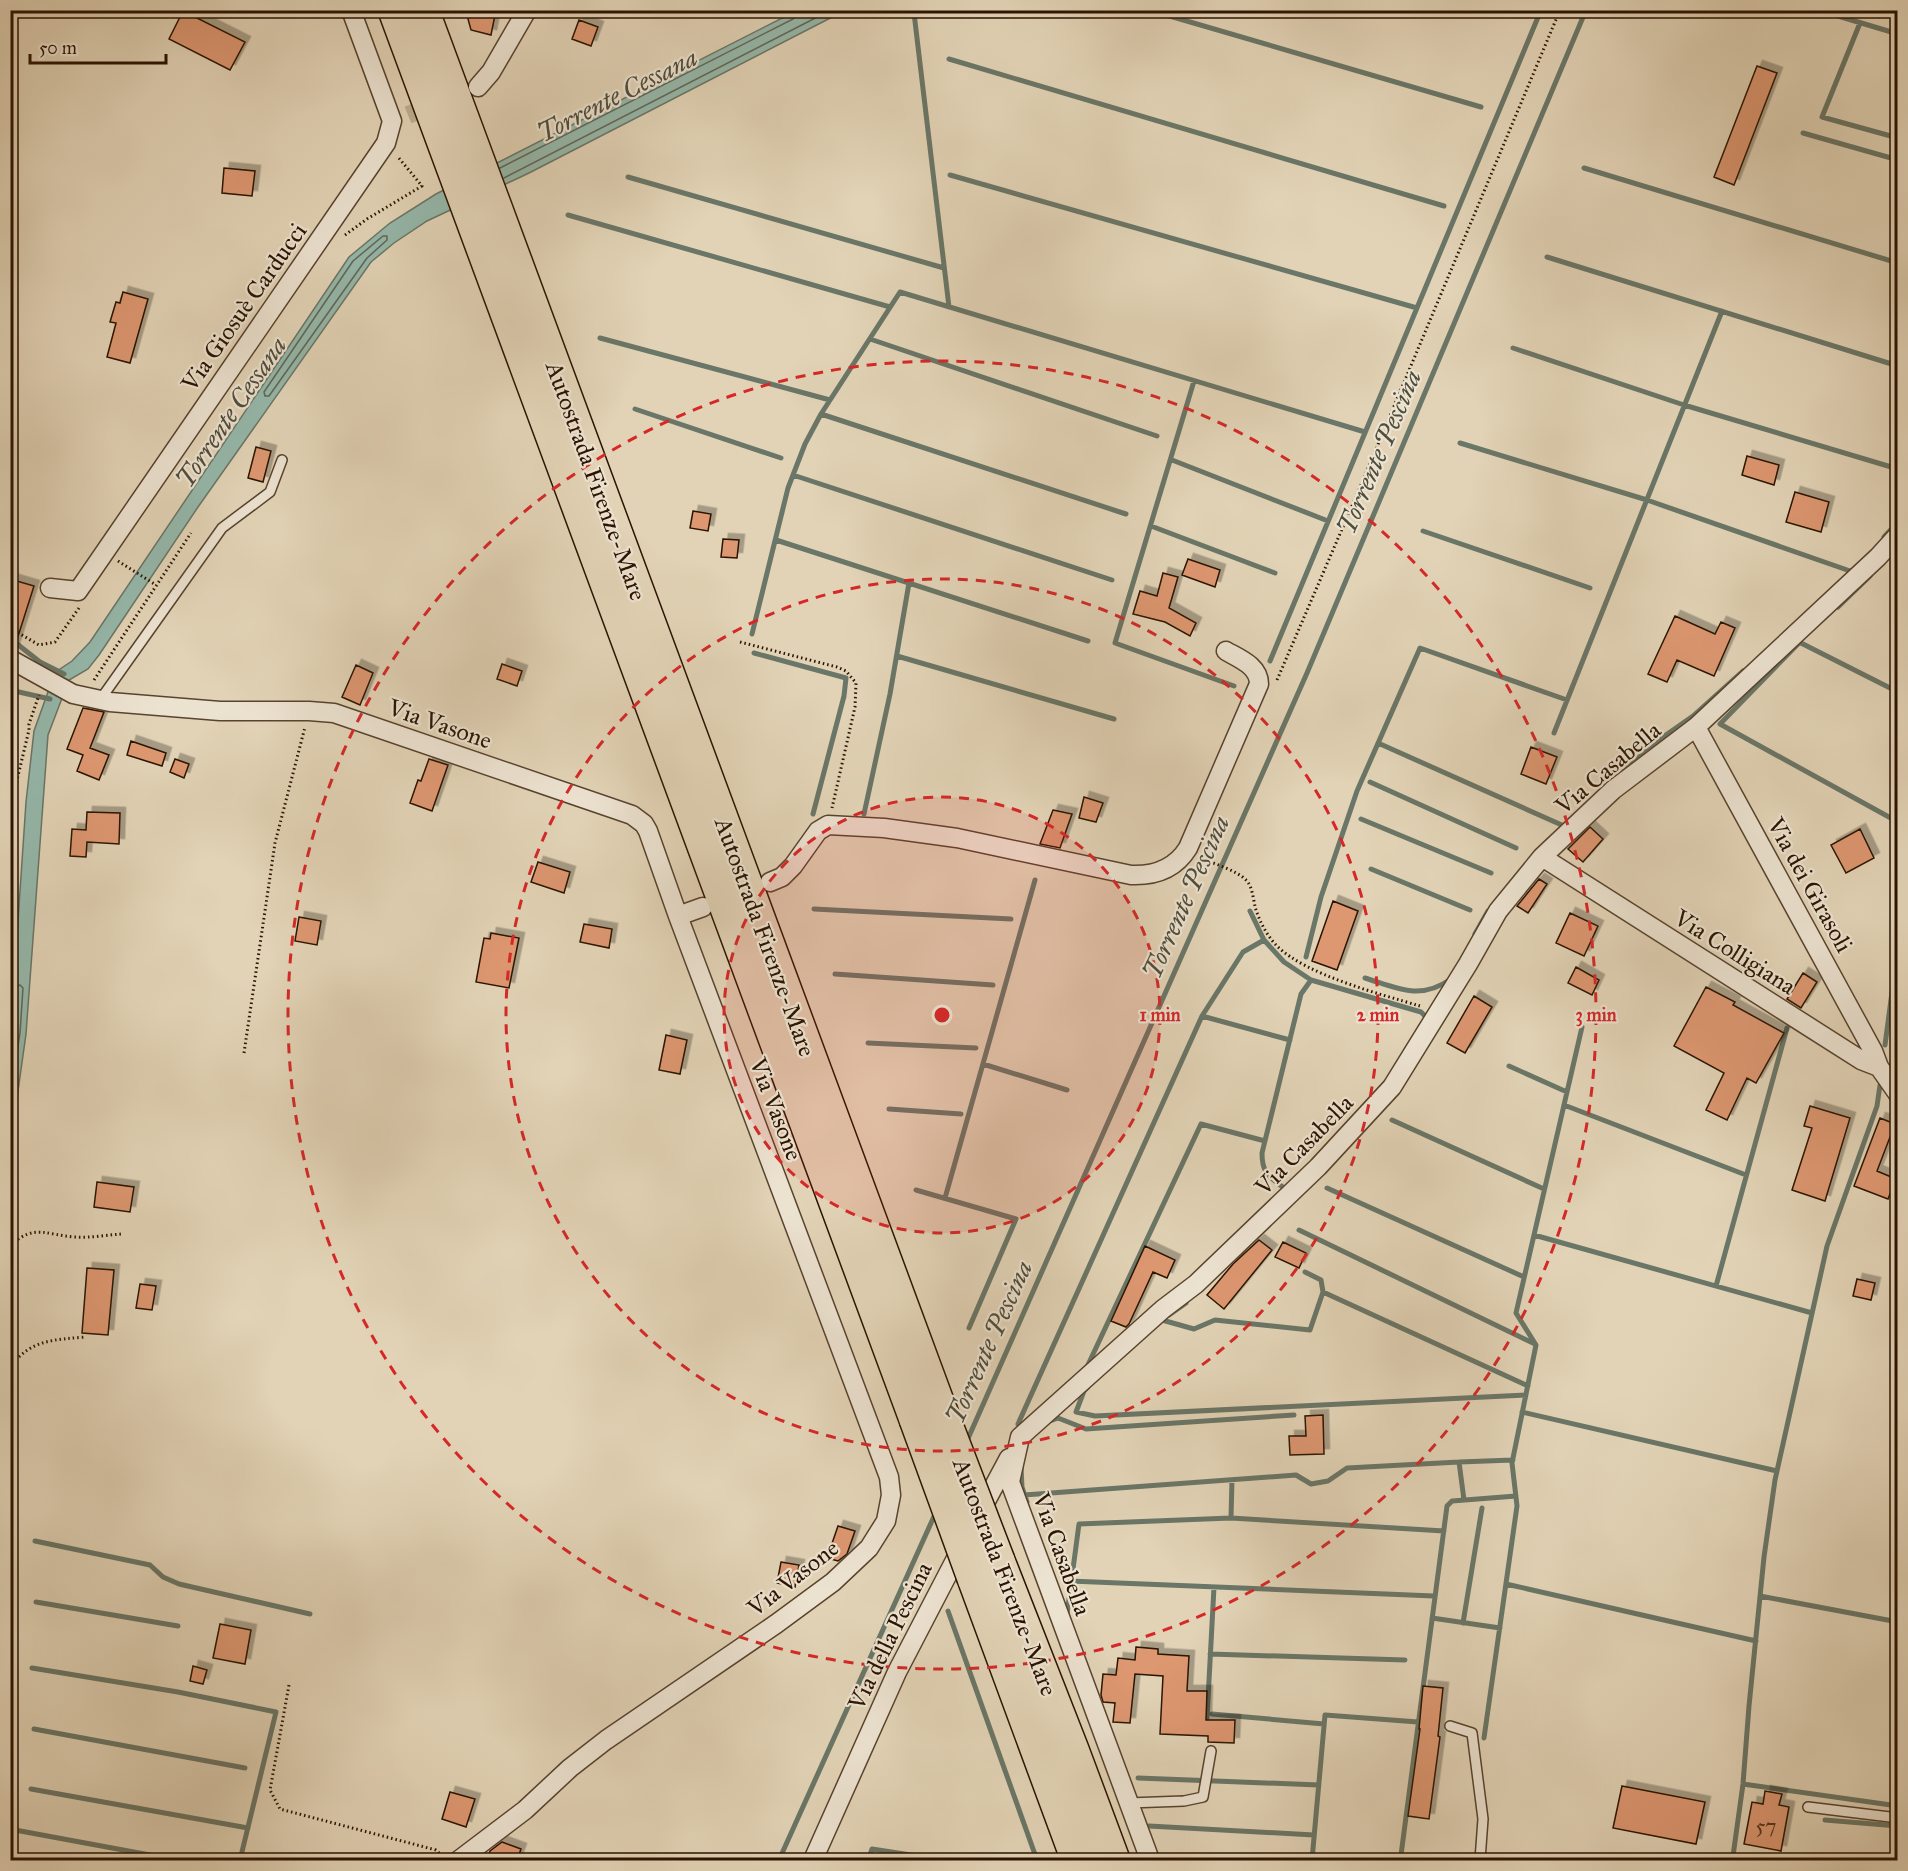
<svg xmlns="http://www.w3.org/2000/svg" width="1908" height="1871" font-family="'IM FELL Great Primer',serif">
  <defs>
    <filter id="shadow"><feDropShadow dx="5.5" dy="-5.5" stdDeviation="0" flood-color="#0004"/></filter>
  </defs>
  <rect width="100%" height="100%" fill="#e2d3b6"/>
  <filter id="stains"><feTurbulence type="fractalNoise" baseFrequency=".00333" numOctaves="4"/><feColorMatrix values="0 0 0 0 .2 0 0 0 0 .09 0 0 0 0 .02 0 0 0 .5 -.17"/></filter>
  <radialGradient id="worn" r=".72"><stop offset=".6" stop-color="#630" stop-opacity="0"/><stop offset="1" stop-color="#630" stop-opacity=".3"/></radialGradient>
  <path fill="#95b8ab" stroke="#6a7667" stroke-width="1.5" d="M796,11H844L529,173L427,221L394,243L371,262L198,507L99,655L88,669L69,680L48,735L26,1034L11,1141V1025L26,802L34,731L49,689L60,669L72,661L90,642L349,257L390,223L436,194Z"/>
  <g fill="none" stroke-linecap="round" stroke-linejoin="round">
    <path stroke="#606656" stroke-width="1.5" d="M500,168L793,19L797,15V10
      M504,178L831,10
      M383,236H387V240L367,258L269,396H265L264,392L353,261Z
      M10,989L20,985L23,988L20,1033L10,1099"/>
    <path stroke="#6a7667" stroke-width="5" d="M1149,10L1481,107
      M1818,10L1898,34
      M914,13L949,307
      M1860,23L1822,117L1898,138
      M949,59L1444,206
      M1803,133L1898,160
      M1584,168L1898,263
      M950,175L1417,308
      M628,177L944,268
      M568,215L890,307
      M1547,257L1898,366
      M600,338L830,400
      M870,339L1157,436
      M1513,348L1684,405L1898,469
      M1194,381L1115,643L1234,686
      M635,409L781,458
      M821,414L1126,514
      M1460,443L1647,500L1853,572
      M1172,460L1328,521
      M793,475L1112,580
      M1151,526L1275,573
      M1423,531L1590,588
      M1884,537L1898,522
      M776,540L1088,641
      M1838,607L1870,576
      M752,634L788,488L805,444L821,414L900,292L1365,432
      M12,640L40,662L64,674
      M1799,642L1898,692
      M1798,644L1720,724L1898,822
      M754,653L846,678L844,696L813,814
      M897,656L1114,719
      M1270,661L1541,10
      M10,690L50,699
      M1554,733L1722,311
      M1378,743L1564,826
      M1624,771L1656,742L1693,716L1743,671
      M1370,782L1516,848
      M864,814L890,694L909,583
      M1361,819L1491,873
      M1371,869L1470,910
      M814,909L1011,919
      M1250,911L1264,940L1284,962L1311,980L1421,1012L1427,1018L1426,1021
      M1475,934L1488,911
      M1306,957L1321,897L1357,791L1420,648L1567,700
      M835,974L993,985
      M1365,978C1397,988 1420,1001 1451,979
      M1202,1016L1290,1040
      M868,1043L976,1048
      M1885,1045L1898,947
      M983,1064L1067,1090
      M1509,1066L1567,1092
      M1564,1105L1746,1175
      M889,1109L961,1114
      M1392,1120L1544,1189
      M1327,1188L1524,1277
      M1285,1189C1269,1176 1262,1174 1262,1153L1301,994L1311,980
      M916,1190L1016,1219L969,1328
      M945,1198L1035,880
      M1299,1230L1535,1344
      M1534,1235L1812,1313
      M1716,1286L1787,1028
      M1323,1292L1528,1386
      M1169,1315L1186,1303
      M1162,1320L1194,1329L1215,1320L1310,1330L1323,1292L1321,1280L1305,1272
      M1087,1367L1201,1124L1265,1141
      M1088,1387L1084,1391L1076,1412L1095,1416L1526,1395
      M1522,1412L1777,1471
      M1047,1422L1058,1418L1086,1429L1294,1415
      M1018,1424L1202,1016L1243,952L1264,940
      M966,1443L1307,673L1586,10
      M1021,1467L1022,1487L1027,1502
      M1024,1495L1296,1475L1311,1484L1328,1481L1347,1468L1459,1462
      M1464,1500L1459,1462L1513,1460
      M1231,1518L1232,1480
      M35,1541L150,1565L163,1577L179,1584L310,1614
      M1070,1581L1434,1596
      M1506,1584L1756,1641
      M1760,1596L1898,1622
      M36,1602L178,1626
      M948,1611L1037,1860
      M1067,1614L1079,1524L1231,1518L1444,1531
      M1432,1618L1500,1628
      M1463,1623L1482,1508
      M1210,1654L1405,1660
      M32,1668L178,1692L276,1712L240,1860
      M1212,1714L1324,1724
      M1207,1718L1214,1587
      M34,1729L245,1768
      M1484,1738L1517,1506L1512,1463L1536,1345L1516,1313L1582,1027
      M1138,1778L1319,1785
      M1743,1784L1898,1806
      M31,1789L248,1828
      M1825,1820L1898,1826
      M1149,1826L1314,1835
      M15,1830L177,1860
      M1401,1855L1447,1506L1452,1501L1516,1496
      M1733,1856L1743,1784L1749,1706L1764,1557L1775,1480L1827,1246L1877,1106L1880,1085
      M779,1860L936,1512
      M868,1860L872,1849L943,1860
      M1020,1860L1036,1858
      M1312,1860L1325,1715L1418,1722"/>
  </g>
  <path fill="#dd9771" stroke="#2a1300" stroke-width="1.5" filter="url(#shadow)" d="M470,10H496L491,35L471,30L468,19Z
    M183,11L245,42L230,70L169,39Z
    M579,20L598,27L591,46L572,39Z
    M1757,66L1777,73L1734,185L1714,177Z
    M224,168L255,171L252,196L222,193Z
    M123,292L148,299L130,363L107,357L116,323L110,322L116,302L120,303Z
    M256,447L271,451L263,482L248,478Z
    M1747,456L1779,465L1774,485L1742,475Z
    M1795,492L1829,502L1821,532L1786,522Z
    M693,511L711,514L708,531L690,528Z
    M723,539L739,540L737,558L721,557Z
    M1188,559L1220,570L1215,587L1182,575Z
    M1163,573L1178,577L1169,608L1196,623L1190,636L1165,622L1133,614L1140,591L1157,596Z
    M10,579L34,586L14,649L10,648Z
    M1675,616L1715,634L1721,622L1735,628L1714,676L1677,660L1667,682L1648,674Z
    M502,664L522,671L517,686L497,679Z
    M356,665L373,673L360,705L342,697Z
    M83,708L104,712L90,748L109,755L99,780L77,771L83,755L67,749Z
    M131,741L166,753L162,766L127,755Z
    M1531,747L1557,757L1546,784L1521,774Z
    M175,759L189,764L184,778L170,772Z
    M429,759L448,765L432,811L410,803L418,780L421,781Z
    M1084,797L1103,803L1096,822L1079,818Z
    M1053,810L1072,814L1060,848L1040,844Z
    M87,812L120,813L119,844L87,842L86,857L70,856L72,829L86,830Z
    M1590,827L1603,839L1583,862L1568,849Z
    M1860,829L1874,858L1846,873L1831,845Z
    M538,862L570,872L564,893L531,882Z
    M1539,879L1547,884L1528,913L1517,906Z
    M1333,901L1358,911L1337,970L1312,961Z
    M1570,913L1598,926L1584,956L1556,943Z
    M299,917L321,921L317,945L295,941Z
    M584,924L612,929L609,948L580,942Z
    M491,933L519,938L509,988L476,982L484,938L490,939Z
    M1576,967L1599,980L1592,995L1568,983Z
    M1803,973L1817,982L1801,1008L1787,999Z
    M1706,987L1735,1002L1733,1005L1784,1033L1756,1083L1747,1078L1727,1120L1706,1110L1724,1073L1674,1046Z
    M1474,996L1492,1007L1465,1053L1447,1043Z
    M666,1035L687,1040L680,1074L659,1070Z
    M1810,1106L1850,1118L1825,1201L1792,1190L1812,1128L1804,1126Z
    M1880,1118L1895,1124L1877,1171L1896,1179L1888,1199L1854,1186Z
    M97,1182L134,1187L130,1212L94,1207Z
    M1259,1240L1272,1250L1224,1309L1207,1295L1233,1264Z
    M1283,1242L1306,1253L1299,1268L1275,1257Z
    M1145,1246L1175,1260L1167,1278L1153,1272L1129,1324L1126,1327L1111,1321Z
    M87,1268L114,1270L108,1335L82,1333Z
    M1857,1279L1875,1283L1871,1300L1853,1296Z
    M140,1284L156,1286L152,1310L136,1308Z
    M1323,1415L1324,1454L1290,1455L1289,1436H1306L1305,1416Z
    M838,1526L855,1531L847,1554L838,1561L827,1558Z
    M781,1562L799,1565L795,1587L777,1583Z
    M220,1624L251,1630L245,1664L213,1658Z
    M1136,1647L1158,1649V1654L1189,1656L1187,1691H1207L1206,1720H1235L1234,1743L1208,1742V1736L1160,1734L1163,1676L1135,1674L1130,1723L1113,1722L1115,1703L1103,1702L1101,1695L1103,1674L1116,1675L1118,1658L1135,1660Z
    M193,1666L207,1670L203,1684L190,1681Z
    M1423,1686L1443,1688L1438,1736L1440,1737L1429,1819L1408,1816L1420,1729H1419Z
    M1622,1786L1705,1802L1696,1844L1613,1828Z
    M1765,1791L1782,1794L1779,1805L1789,1807L1781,1851L1744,1844L1752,1802L1763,1804Z
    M450,1792L475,1799L466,1827L442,1819Z
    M502,1842L521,1849L517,1860H487L490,1851Z"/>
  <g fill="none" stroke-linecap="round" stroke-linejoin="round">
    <path stroke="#bdad92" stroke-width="18" stroke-dasharray="18 9" stroke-linecap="butt" d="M408,115L438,103"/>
    <g stroke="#58432e" stroke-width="12">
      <path id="lane" d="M100,700L222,528L270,492L282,460
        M1450,1726L1472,1733L1483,1819L1480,1860
        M1129,1803L1184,1801L1203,1797L1211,1751
        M1808,1807L1898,1818"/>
    </g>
    <g stroke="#58432e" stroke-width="21">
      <path id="street" d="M478,87L491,72L527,10
        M50,588L78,591L386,143L392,121L351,10
        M10,659L73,694L110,702L220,711H309L334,713L632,815L644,824L648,831L678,916L889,1477L891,1495L886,1521L869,1548L833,1582L776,1624L606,1740L570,1768L525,1810L459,1860
        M1696,727L1873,1051L1879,1067
        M1542,857L1861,1060L1879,1067L1898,1094
        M770,882L782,877L793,866L818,831L828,825L884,828L957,838L1131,875C1155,876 1175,869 1188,848L1259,684C1259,666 1240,659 1226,651
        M678,916L703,907
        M978,1516L1009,1458
        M813,1860L897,1672L963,1545
        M1150,1860L1010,1482L1020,1437L1163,1309L1196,1284L1318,1167L1392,1087L1468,964L1498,911L1542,857L1613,790L1696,727L1878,557L1898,535"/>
    </g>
    <g stroke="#2a1300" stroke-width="36">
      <path id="highway" d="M395,10L916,1419
        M422,10L939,1407
        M998,1561L1072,1750L1113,1860
        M974,1578L1078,1860"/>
    </g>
    <path stroke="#2a1300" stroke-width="3" stroke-dasharray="1.5 3" stroke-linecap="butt" d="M345,235L367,219L422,186L398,157
      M118,561L156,585
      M10,628L39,645L55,642L79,608
      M740,642L837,667L846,671L856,683L855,707L832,808
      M94,680L191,533
      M1277,680L1361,485L1560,10
      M10,845L17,780L29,730V724L39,695
      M1201,858C1212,863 1238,871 1246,880C1253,887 1253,900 1256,910C1260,922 1267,936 1277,946C1306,975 1380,994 1420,1006
      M244,1053L275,843L305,727
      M10,1268L12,1244C35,1224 47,1235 74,1237C90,1238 107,1235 122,1234
      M10,1367C31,1339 54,1340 85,1337
      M289,1685L270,1790L280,1809L436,1850L443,1857"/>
    <use href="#lane" stroke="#ece2d0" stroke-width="9"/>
    <use href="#street" stroke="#ece2d0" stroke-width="18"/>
    <use href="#highway" stroke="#e2d3b6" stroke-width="33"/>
    <g stroke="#2a1300" stroke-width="36" stroke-linecap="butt">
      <path id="highway-bridge" d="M939,1407L998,1561
        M916,1419L974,1578"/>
    </g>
    <use href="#highway-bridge" stroke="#e2d3b6" stroke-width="33"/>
  </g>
  <circle cx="942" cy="1015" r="218" fill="#d62828" fill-opacity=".12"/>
  <g fill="none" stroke="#d62828" stroke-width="3" stroke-dasharray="10 8">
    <circle cx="942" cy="1015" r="218"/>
    <circle cx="942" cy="1015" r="436"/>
    <circle cx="942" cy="1015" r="654"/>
  </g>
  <g text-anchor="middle" stroke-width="4.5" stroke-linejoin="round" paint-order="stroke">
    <g font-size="21" fill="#57341c">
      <text x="1766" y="1833">57</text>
    </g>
    <g font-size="24" fill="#2a1300" stroke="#ece2d0">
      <text transform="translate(244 307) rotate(-55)" y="8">Via Giosuè Carducci</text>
      <text transform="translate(596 481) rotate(70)" y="8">Autostrada Firenze-Mare</text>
      <text transform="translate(440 724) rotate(19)" y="8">Via Vasone</text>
      <text transform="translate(1608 768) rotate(-40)" y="8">Via Casabella</text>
      <text transform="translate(1810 885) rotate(61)" y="8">Via dei Girasoli</text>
      <text transform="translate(765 937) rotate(70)" y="8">Autostrada Firenze-Mare</text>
      <text transform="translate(1735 952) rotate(32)" y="8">Via Colligiana</text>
      <text transform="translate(776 1109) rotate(69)" y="8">Via Vasone</text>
      <text transform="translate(1304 1145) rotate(-46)" y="8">Via Casabella</text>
      <text transform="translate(1062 1554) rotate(70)" y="8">Via Casabella</text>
      <text transform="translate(1005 1577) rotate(69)" y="8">Autostrada Firenze-Mare</text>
      <text transform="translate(793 1578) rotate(-38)" y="8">Via Vasone</text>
      <text transform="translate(890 1636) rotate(-64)" y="8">Via della Pescina</text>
    </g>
    <g font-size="26" font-style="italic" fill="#4f4d3c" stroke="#ece2d0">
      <text transform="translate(617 95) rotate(-27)" y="9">Torrente Cessana</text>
      <text transform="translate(231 412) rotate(-56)" y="9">Torrente Cessana</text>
      <text transform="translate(1379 452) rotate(-67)" y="9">Torrente Pescina</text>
      <text transform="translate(1186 897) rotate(-66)" y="9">Torrente Pescina</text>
      <text transform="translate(989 1342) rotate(-66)" y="9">Torrente Pescina</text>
    </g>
  </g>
  <circle cx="942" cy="1015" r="9" fill="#d62828" stroke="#ece2d0" stroke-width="3"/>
  <g font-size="18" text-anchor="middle" font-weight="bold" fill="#d62828" stroke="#ece2d0" stroke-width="4.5" stroke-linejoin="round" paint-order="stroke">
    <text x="1160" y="1021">1 min</text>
    <text x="1378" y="1021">2 min</text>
    <text x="1596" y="1021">3 min</text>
  </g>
  <rect width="1908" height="1871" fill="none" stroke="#e2d3b6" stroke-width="36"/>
  <rect x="12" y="12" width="1884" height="1847" fill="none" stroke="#2a1300" stroke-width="3"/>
  <rect x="18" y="18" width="1872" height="1835" fill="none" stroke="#2a1300" stroke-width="1.5"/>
  <path d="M30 54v9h136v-9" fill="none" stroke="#2a1300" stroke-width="3"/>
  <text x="39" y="54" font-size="18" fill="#2a1300" stroke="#ece2d0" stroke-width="4.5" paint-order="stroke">50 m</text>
  <rect width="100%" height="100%" filter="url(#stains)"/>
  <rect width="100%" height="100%" fill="url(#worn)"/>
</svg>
